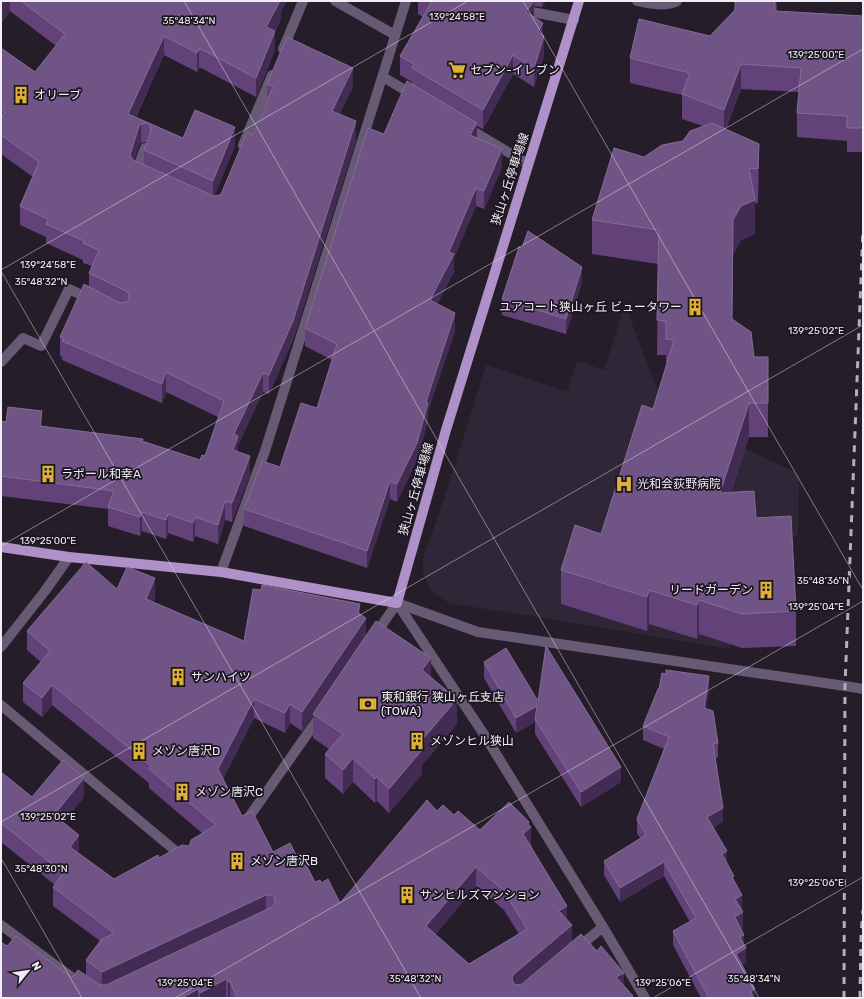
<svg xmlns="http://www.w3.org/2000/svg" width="864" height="999" font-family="Rubik,'Noto Sans JP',sans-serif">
  <rect width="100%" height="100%" fill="#251e2a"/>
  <path fill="#2f2637" d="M625,305L658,391L672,413L799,474L798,536L728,537L731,649L449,603L436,595L429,588L423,573V559L446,493L486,365L567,392L577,361L604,370Z"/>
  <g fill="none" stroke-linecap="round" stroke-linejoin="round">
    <path stroke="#685974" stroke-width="10" d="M335,1L395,35
      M637,1C650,4 666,7 677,1
      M522,10L574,20
      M283,49L303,1
      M383,77L415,96
      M466,127L528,164
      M243,145L272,75
      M138,174L136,173L145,148
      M1,362L23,338L41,346L69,289L92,300
      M221,572L265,451L406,1
      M397,603L478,632L845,686L863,689
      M397,603L485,736L603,927L645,998
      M375,635L397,603
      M1,647L45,591L69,557
      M1,705L184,858
      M249,817L320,716
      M1,925L100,998
      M576,949L603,927"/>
    <path stroke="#af90c8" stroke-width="10" d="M1,547L69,557L221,572L397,603L446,430L579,1"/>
    <path stroke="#b4afb8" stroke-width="3" stroke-dasharray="7 7" stroke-linecap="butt" d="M844,998L845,686L863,228
      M860,998L861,935L863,910"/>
  </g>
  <path fill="#624278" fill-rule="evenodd" d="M1,1H287L281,11V19L275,31V50L256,97L201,68H199L197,72L164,55L136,117L183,138L235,146L214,196L220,195L222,192L253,135L267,101V84L353,87L339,114L356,140L293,340L269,394L263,392L238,445V452L250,475L232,522L225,520L218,544L195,536L193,542L168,533L166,539L142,531L140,536L108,526V509L1,496V421L42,426L143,442L200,460L205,456L218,417L166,392L162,403L62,360V357L60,356V337L89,287V273L92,266L83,263V260L46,243V237L20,225V206L33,177L1,154V48L35,72L56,46L10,11L1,23ZM147,142L144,150V165L134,160L139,145L141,143Z
    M418,1H546L542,7L534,6V17L543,36L544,55L534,87L513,74L483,129L477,126V138L502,167L484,209L476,206L454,258V272L437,304L455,331L428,411V421L417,460L397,502L390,499L367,568L244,526V509L280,467L317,408L332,360L305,346V328L384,134L412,84V82L400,75V56L423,17L418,14Z
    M735,1H777V11L863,16V152H847V141L797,137V113L799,92L741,89L726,129L759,144L758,203H755V234L741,240L733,255L732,319L754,357L768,391V437H749L731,493L756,518L796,611V646L742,648L699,634L697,639L649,624L647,631L561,604V570L601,534L653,409L666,368V355H657L658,264L592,254V220L644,157L683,141L703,126L682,119V95L630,83V58L710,36L735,10Z
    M582,282L566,334L502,315V299Z
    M117,589L155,598L153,602L244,641L360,614L366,636L431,677L457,724L422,765V774L389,813L377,801L375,803L353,782L343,794L325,778V754L329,749L313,738V715L302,731L290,723L285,733L254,718L223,779L242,816L273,852L296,855L315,882L321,883L340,903L437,811L454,815L480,830L529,826L531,845L567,920L572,942L624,986L633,998H1L7,946L72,978L86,976V960L100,941L53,906V887L55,885L1,842V772L32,797H84L63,823L79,854L114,879L188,846L202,833L149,788V783L52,705L42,717L23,702V683L41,662L27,650V631ZM476,886L504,910L519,934L469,964L435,935Z
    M484,662L538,701L621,782L581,807L535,734V722L516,733L484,678Z
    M666,674L709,691L706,708L718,743V757L715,758L723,822L713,827L734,881L742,909L741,910L743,927L741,928L744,944L746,962L742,965L755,998H701L673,945V931L690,922L664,876L620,902L604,875V861L640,838L637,833V819L664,749L643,740V726Z"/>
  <path fill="#432c53" d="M3,1H10V11L1,23V4Z
    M277,1H287L281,11V19L266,46V27Z
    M534,1V19L526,12Z
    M542,1H546L542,7Z
    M775,1H777L775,35Z
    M543,23V40L544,36V55L534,87V68L538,32Z
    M275,31V50L256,97V78Z
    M164,36V55L128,133V114Z
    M199,49V68L197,72V53Z
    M513,55V74L483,129V110Z
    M741,64V89L724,134V110Z
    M353,68V87L332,130V111Z
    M356,121V140L293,340L269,394V375Z
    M477,123V141L470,135Z
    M141,124V143L139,145L130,174V155L139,126Z
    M235,127V146L213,200V181Z
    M759,144V179L758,203V169Z
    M502,149V167L484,209V191Z
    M476,188V206L454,258V272L430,318V300L449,252Z
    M755,200V234L741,240L733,255L732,353L733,220L741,206Z
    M582,267V282L566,334V319Z
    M455,313V331L428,411V421L417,460L397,502V484L426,402Z
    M166,372V392L162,403V384Z
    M263,373V392L238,445V455L233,450L234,434Z
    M749,403V437L720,527V493Z
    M42,411V430L40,426Z
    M250,456V475L232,522V503Z
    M390,481V499L367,568V551Z
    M225,501V520L218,544V525Z
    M142,512V531L140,536V517Z
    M168,514V533L166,539V520Z
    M195,517V536L193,542V523Z
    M155,578V598L146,619V599Z
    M649,590V624L647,631V597Z
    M699,600V634L697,639V605Z
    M360,604V623L366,618V637L302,731V712L358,613Z
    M431,658V683L422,670Z
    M709,676V691L704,722V708Z
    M52,685V705L42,717V698Z
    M254,699V718L218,788V769Z
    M457,699V724L422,765V774L389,813V789L417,746Z
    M290,704V723L285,733V713Z
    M537,706L535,722L516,733V718Z
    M353,758V782L343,794V770Z
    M621,767V782L581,807V792Z
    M377,777V801L375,803V779Z
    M84,778V797L54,834V815Z
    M723,808V822L707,831V817Z
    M529,822V828L531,827V846L523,834Z
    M79,835V855L70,847Z
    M727,851V865L722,854Z
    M664,862V876L620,902V888Z
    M476,867V886L426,946V926Z
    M266,895V914L102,991V972Z
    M742,895V909L735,913V899Z
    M567,906V926L559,911Z
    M743,912V927L735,931V917Z
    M572,925V944L512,996V977L514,974Z
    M744,935V949L740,937Z
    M746,948V962L736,968V954Z
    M624,973V993L616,977Z
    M226,979V998H200V993Z
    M230,981V998H228V982Z
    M198,989V998H182Z
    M755,989V998H751V991Z"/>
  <path fill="#715486" stroke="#856c97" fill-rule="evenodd" d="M21,1H280L266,27L275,31L256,78L201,49H199L197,53L164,36L128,114L183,138L195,110L235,127L213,181L144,150L151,131L150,125L147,123L141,124L139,126L130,155L133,160L214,196L220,195L222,192L247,132L253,135L273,87L267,84L287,37L353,68L332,111L356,121L293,321L269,375L263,373L234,434L238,436L233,450L250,456L232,503L225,501L218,525L195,517L193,523L168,514L166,520L142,512L140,517L108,507L114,491L1,476V421L6,422L8,407L42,411L40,426L143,439L142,441L200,460L202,455L205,456L224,401L166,372L162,384L62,341L64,338L60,337L84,284L120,303L127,302L129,299V294L126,291L89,273L99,250L83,243L84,241L46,224L48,219L20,206L39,162L1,135V118L5,112L1,110V48L35,72L65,34Z
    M428,1H534L526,12L543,23L538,32L544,36L534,68L513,55L483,110L412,68L414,64L400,56L431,3Z
    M735,1H775V11L863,16V128H847V116L797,113L801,68L741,64L724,110L682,94L690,73L630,58L639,19L710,36L735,10Z
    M407,81L477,123L470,135L502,149L484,191L476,188L449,252L454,254L430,300L455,313L426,402L428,403L417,443L397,484L390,481L367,551L244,509L262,461L280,467L301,403L317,408L337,344L305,328L368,128L384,134Z
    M712,123L759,144L758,169L749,168L755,200L741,206L733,220L732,319L751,332L754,357H768V403H749L720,493L754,491L756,518L791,516L796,611L742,614L699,600L697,605L649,590L647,597L561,570L575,525L601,534L642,405L653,409L674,340L666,339V321L657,320L659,230L592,220L614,148L644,157L662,145L683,141L690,131Z
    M528,231L582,267L566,319L502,299L519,247L522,248Z
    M86,562L117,589L127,567L155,578L146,599L244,641L253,589L261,590L262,585L360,604L358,613L366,618L302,712L290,704L285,713L254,699L218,769L242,816L252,811L273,852L290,843L296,855L300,853L315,882L320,880L321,883L328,879L340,903L427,800L437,811L443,805L454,815L458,811L480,830L509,802L529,822L528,824L531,827L523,834L567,906L559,911L572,925L514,974L512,977L513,983L516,985L522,984L581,934L597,951L601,946L624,973L616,977L633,996L631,998H237L230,981L228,982L226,979L200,993L198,989L182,998H1V942L7,946L16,936L72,978L78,970L100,985H106L272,907L275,904V898L272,895H266L102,972L86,960L101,940L114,933L53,887L63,873L1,823V772L32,797L63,760L84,778L54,815L79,835L70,847L114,879L158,855L159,858L182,845L188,846L190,844L191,840L216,825L149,769L151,766L52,685L42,698L23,683L50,651L27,631ZM476,867L504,891L527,929L469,964L426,926Z
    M376,621L431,658L422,670L457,699L417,746L422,750L389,789L377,777L375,779L353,758L343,770L325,754L343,734L313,714Z
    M546,646L621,767L581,792L535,719L537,706L516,718L484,662L506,648L538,701Z
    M666,670L709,676L704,708L713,711L718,743L713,744L723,808L707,817L727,851L722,854L734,876L732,877L742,895L735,899L743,912L735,917L744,935L740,937L746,948L736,954L755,989L751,991L753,998H709L673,931L696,918L664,862L620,888L604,861L646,835L637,819L669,737L643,726L658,689H659L662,673L666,674Z"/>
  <path fill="none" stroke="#f1edf5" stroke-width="1" stroke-opacity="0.45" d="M184,1L759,998M523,1L863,590M862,1L863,3M1,270L468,1M1,271L421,998M1,546L863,49M1,822L863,325M1,858L82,998M175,998L863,601M653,998L863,877"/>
  <defs>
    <g id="supermarket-bare" transform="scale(1.38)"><path d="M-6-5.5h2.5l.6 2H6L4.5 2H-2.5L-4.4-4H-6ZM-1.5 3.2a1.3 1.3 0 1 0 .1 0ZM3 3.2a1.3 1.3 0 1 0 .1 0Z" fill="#deb133" stroke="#1b1520" stroke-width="2.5" paint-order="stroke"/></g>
    <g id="building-bare" transform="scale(1.38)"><path d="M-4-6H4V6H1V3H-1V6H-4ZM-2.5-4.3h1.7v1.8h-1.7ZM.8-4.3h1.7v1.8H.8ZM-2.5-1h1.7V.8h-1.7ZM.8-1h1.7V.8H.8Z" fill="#deb133" stroke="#1b1520" stroke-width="2.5" paint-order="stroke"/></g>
    <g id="hospital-bare" transform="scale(1.38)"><path d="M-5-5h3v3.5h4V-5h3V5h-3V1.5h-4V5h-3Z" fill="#deb133" stroke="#1b1520" stroke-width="2.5" paint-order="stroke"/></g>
    <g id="bank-bare" transform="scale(1.38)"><path d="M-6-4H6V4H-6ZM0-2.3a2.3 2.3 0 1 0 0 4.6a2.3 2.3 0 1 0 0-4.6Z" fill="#deb133" stroke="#1b1520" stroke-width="2.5" paint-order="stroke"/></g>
  </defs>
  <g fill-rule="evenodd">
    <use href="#supermarket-bare" x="457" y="70"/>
    <use href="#building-bare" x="21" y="95"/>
    <use href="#building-bare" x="695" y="307"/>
    <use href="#building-bare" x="48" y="474"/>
    <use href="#hospital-bare" x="624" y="484"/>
    <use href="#building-bare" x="766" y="590"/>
    <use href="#building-bare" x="178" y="677"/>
    <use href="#bank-bare" x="368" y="704"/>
    <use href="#building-bare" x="417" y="741"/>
    <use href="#building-bare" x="139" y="751"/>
    <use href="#building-bare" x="182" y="792"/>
    <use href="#building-bare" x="237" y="861"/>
    <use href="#building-bare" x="407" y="895"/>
  </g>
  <g text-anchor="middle" stroke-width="3.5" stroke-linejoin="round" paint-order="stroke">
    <g font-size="12" fill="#f1edf5" stroke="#1b1520" text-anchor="start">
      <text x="470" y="74">セブン-イレブン</text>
      <text x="34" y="99">オリーブ</text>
      <text x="682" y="311" text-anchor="end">ユアコート狭山ヶ丘 ビュータワー</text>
      <text x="61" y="478">ラポール和幸A</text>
      <text x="637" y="488">光和会荻野病院</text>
      <text x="753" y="594" text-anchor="end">リードガーデン</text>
      <text x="191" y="681">サンハイツ</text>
      <text x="381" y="701">東和銀行 狭山ヶ丘支店<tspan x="381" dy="14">(TOWA)</tspan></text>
      <text x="430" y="745">メゾンヒル狭山</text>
      <text x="152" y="755">メゾン唐沢D</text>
      <text x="195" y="796">メゾン唐沢C</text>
      <text x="250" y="865">メゾン唐沢B</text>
      <text x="420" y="899">サンヒルズマンション</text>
    </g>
    <g font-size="12" fill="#f1edf5" stroke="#1b1520">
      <text transform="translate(510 179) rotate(-72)" y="4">狭山ヶ丘停車場線</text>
      <text transform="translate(416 489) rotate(-74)" y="4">狭山ヶ丘停車場線</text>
    </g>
  </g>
  <g font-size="10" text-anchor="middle" fill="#f1edf5" stroke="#1b1520" stroke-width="3.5" stroke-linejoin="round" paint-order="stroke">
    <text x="457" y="20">139°24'58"E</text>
    <text x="189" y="24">35°48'34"N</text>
    <text x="816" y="58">139°25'00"E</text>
    <text x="48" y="268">139°24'58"E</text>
    <text x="41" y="285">35°48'32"N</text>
    <text x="816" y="334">139°25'02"E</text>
    <text x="48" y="544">139°25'00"E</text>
    <text x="823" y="584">35°48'36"N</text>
    <text x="816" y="610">139°25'04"E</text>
    <text x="48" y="820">139°25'02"E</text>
    <text x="41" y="872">35°48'30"N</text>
    <text x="816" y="886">139°25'06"E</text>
    <text x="415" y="982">35°48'32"N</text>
    <text x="754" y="982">35°48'34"N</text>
    <text x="185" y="986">139°25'04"E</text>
    <text x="663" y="986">139°25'06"E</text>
  </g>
  <rect width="864" height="999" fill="none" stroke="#f1edf5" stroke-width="4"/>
  <g transform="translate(28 971) rotate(60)" stroke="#1b1520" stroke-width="3" paint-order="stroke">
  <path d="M0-3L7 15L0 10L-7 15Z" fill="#f1edf5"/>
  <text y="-6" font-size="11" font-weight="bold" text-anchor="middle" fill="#f1edf5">N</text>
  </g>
</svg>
